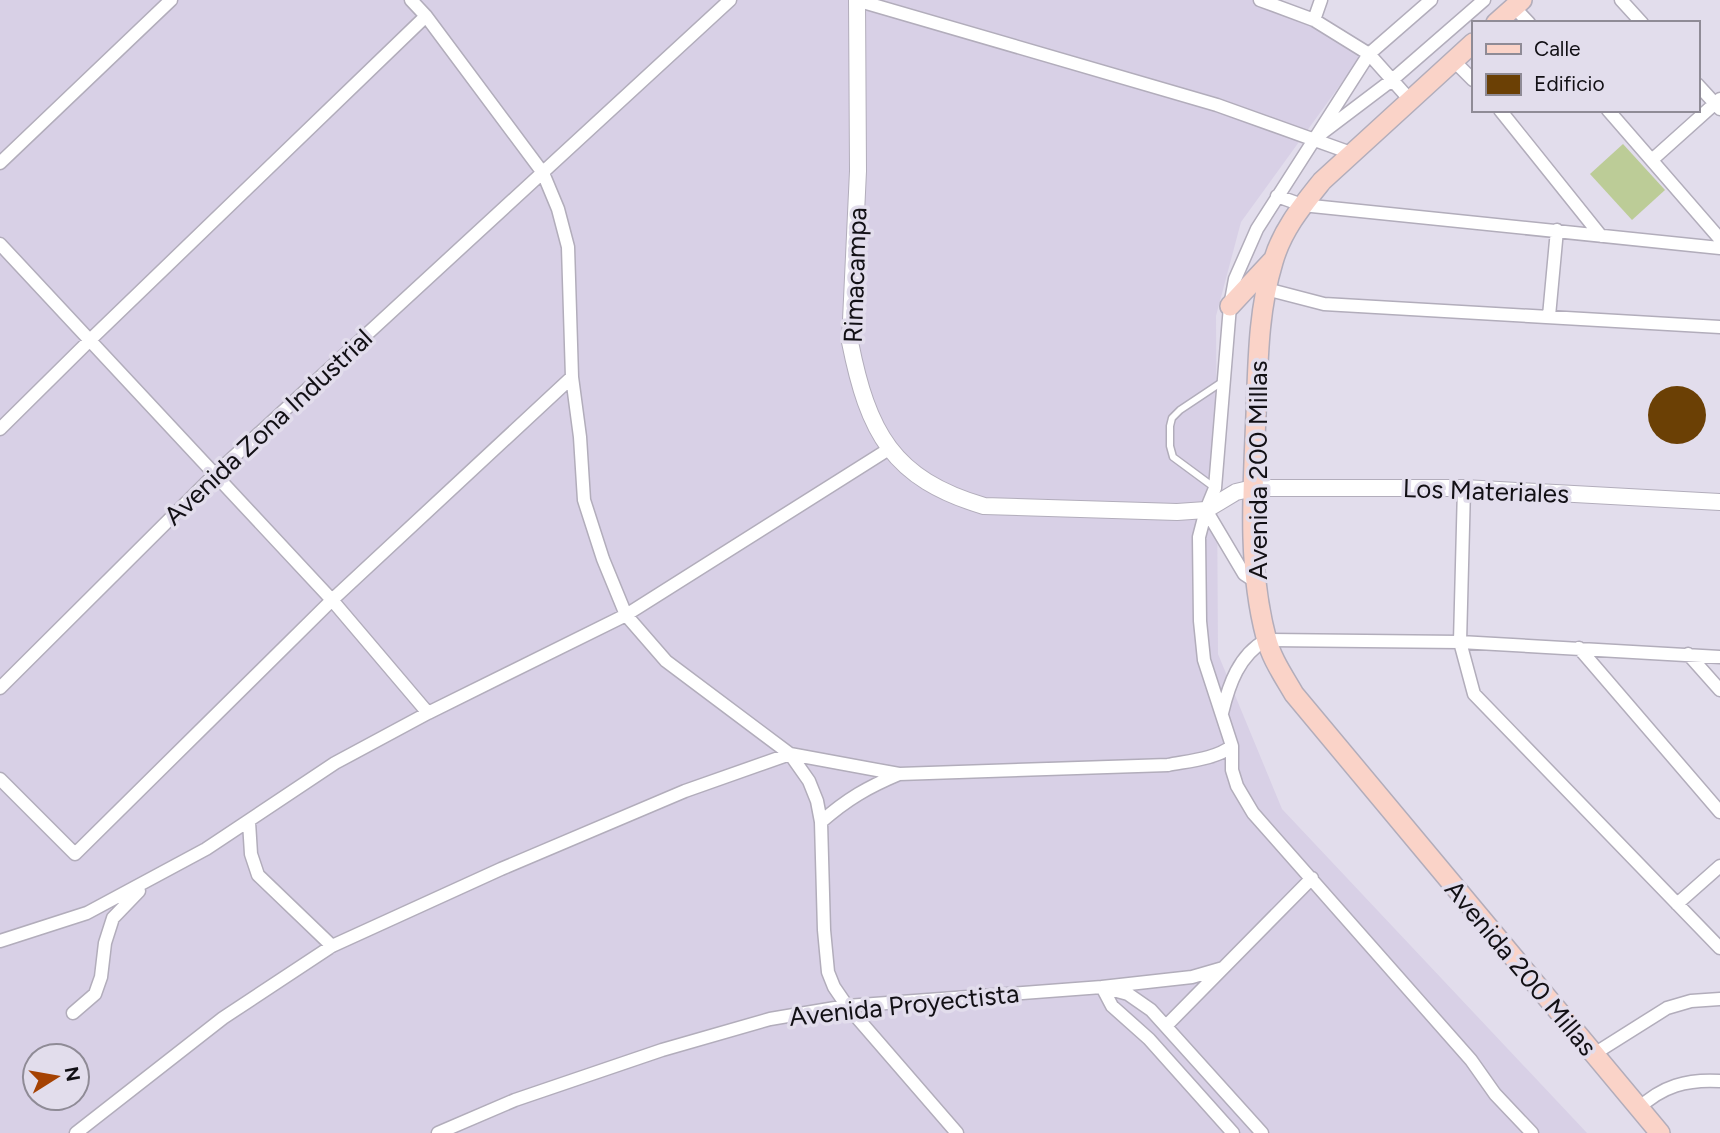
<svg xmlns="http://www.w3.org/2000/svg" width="1720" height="1133" font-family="Figtree,sans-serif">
  <rect width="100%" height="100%" fill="#e2ddec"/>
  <path fill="#d8d0e6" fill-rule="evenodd" d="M0,0H1252L1311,25L1369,45L1241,222L1216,316L1218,654L1282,809L1587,1133H0ZM35,1056H77V1098H35Z"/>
  <path fill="#bccc97" d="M1623,144L1665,190L1632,220L1590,174Z"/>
  <path fill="#6b4005" d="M1648 415a29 29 0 1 1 58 0a29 29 0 1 1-58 0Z"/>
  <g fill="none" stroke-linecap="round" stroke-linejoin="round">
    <g stroke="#b2adbb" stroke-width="9">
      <path id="service" d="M1215,488L1173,457L1170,446V426L1172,418L1180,410L1222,382"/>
    </g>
    <g stroke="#b2adbb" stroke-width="15">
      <path id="minor" d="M411,0L426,16L543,173L558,209L568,247L572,377L580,437L584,500L603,559L626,615L666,661L790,754L809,781L817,801L821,822L824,930L828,972L834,987L847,1006L957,1133
        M856,0L1217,105L1351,153
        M1260,0L1314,20L1369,54L1410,100
        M1621,0L1642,23
        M1514,7L1529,23
        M1314,20L1321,0
        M1453,60L1473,80
        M1697,84L1720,109
        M1500,110L1601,236
        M1608,110L1720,239
        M1322,133L1392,80L1484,0
        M1653,159L1720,99
        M0,163L171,0
        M1277,196L1302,205L1720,248
        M0,244L332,600L428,713
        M1266,289L1324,304L1720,327
        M1549,316L1557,230
        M0,429L90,340L426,16
        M1464,488L1460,642L1474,694L1720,948
        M1206,510L1199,537L1200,621L1204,660L1232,746V770L1237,786L1253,813L1471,1060L1495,1094L1532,1133
        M1256,582L1244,574L1206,510L1215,488L1230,306L1235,279L1257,229L1369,54L1431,0
        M1579,648L1720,812
        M1688,654L1720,690
        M0,688L215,474L730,0
        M1222,713C1229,684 1239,655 1266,640L1460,642L1720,657
        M0,779L75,854L332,600L572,377
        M249,822L251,854L258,875L332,946
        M821,822C847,799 868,787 899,774
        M1677,904L1720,866
        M0,941L87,913L206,849L335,763L428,713L626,615L889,449
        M1223,968L1192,977L1102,987L1112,1006L1149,1039L1233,1133
        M73,1013L95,994L101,977L105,943L113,918L139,891
        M1167,1025L1312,878
        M1594,1054L1667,1008L1691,1001L1720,999
        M1638,1109C1662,1086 1687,1079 1720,1081
        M76,1133L223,1018L332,946L501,869L685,791L790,754L899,774L1168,765C1188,761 1216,759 1232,746
        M438,1133L515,1100L662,1050L770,1019L847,1006L1102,987L1128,994L1151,1010L1262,1133"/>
    </g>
    <g stroke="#b2adbb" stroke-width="18">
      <path id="tertiary" d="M857,0L858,171L850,342C868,432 892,479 984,506L1177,512L1206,510L1236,492L1253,488H1464L1720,502"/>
    </g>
    <g stroke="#b2adbb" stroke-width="22">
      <path id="secondary" d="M1496,23L1522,0
        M1473,43L1322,181C1302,206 1282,230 1273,262C1258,311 1258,363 1256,415C1253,488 1247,565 1266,637C1271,658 1283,675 1294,694L1660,1133
        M1230,306L1272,261"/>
    </g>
    <use href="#service" stroke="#fff" stroke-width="6"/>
    <use href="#minor" stroke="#fff" stroke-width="12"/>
    <use href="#tertiary" stroke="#fff" stroke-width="16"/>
    <use href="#secondary" stroke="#fad3c8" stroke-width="19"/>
  </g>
  <g text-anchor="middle" stroke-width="7" stroke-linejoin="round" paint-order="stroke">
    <g font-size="26" fill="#121015" stroke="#e2ddec">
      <text transform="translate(855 275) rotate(-88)" y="9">Rimacampa</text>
      <text transform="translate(268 427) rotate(-43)" y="9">Avenida Zona Industrial</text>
      <text transform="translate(1258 470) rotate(-90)" y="9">Avenida 200 Millas</text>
      <text transform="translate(1486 491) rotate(2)" y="9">Los Materiales</text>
      <text transform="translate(1521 968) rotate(50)" y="9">Avenida 200 Millas</text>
      <text transform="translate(904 1005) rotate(-6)" y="9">Avenida Proyectista</text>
    </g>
  </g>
  <rect x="1472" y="21" width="228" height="91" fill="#e2ddec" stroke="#8f8b96" stroke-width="2"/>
  <rect x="1486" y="44" width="35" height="10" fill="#fad3c8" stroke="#8f8b96" stroke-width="2"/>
  <text x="1534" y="56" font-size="21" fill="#121015">Calle</text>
  <rect x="1486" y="74" width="35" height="21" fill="#6b4005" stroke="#8f8b96" stroke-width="2"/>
  <text x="1534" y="91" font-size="21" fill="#121015">Edificio</text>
  <g transform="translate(56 1077) rotate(79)"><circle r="33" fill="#e2ddec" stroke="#8f8b96" stroke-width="2"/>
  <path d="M0-5L12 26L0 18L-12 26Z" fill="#a54203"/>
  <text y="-10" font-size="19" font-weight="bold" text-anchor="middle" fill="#121015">N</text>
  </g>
</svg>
